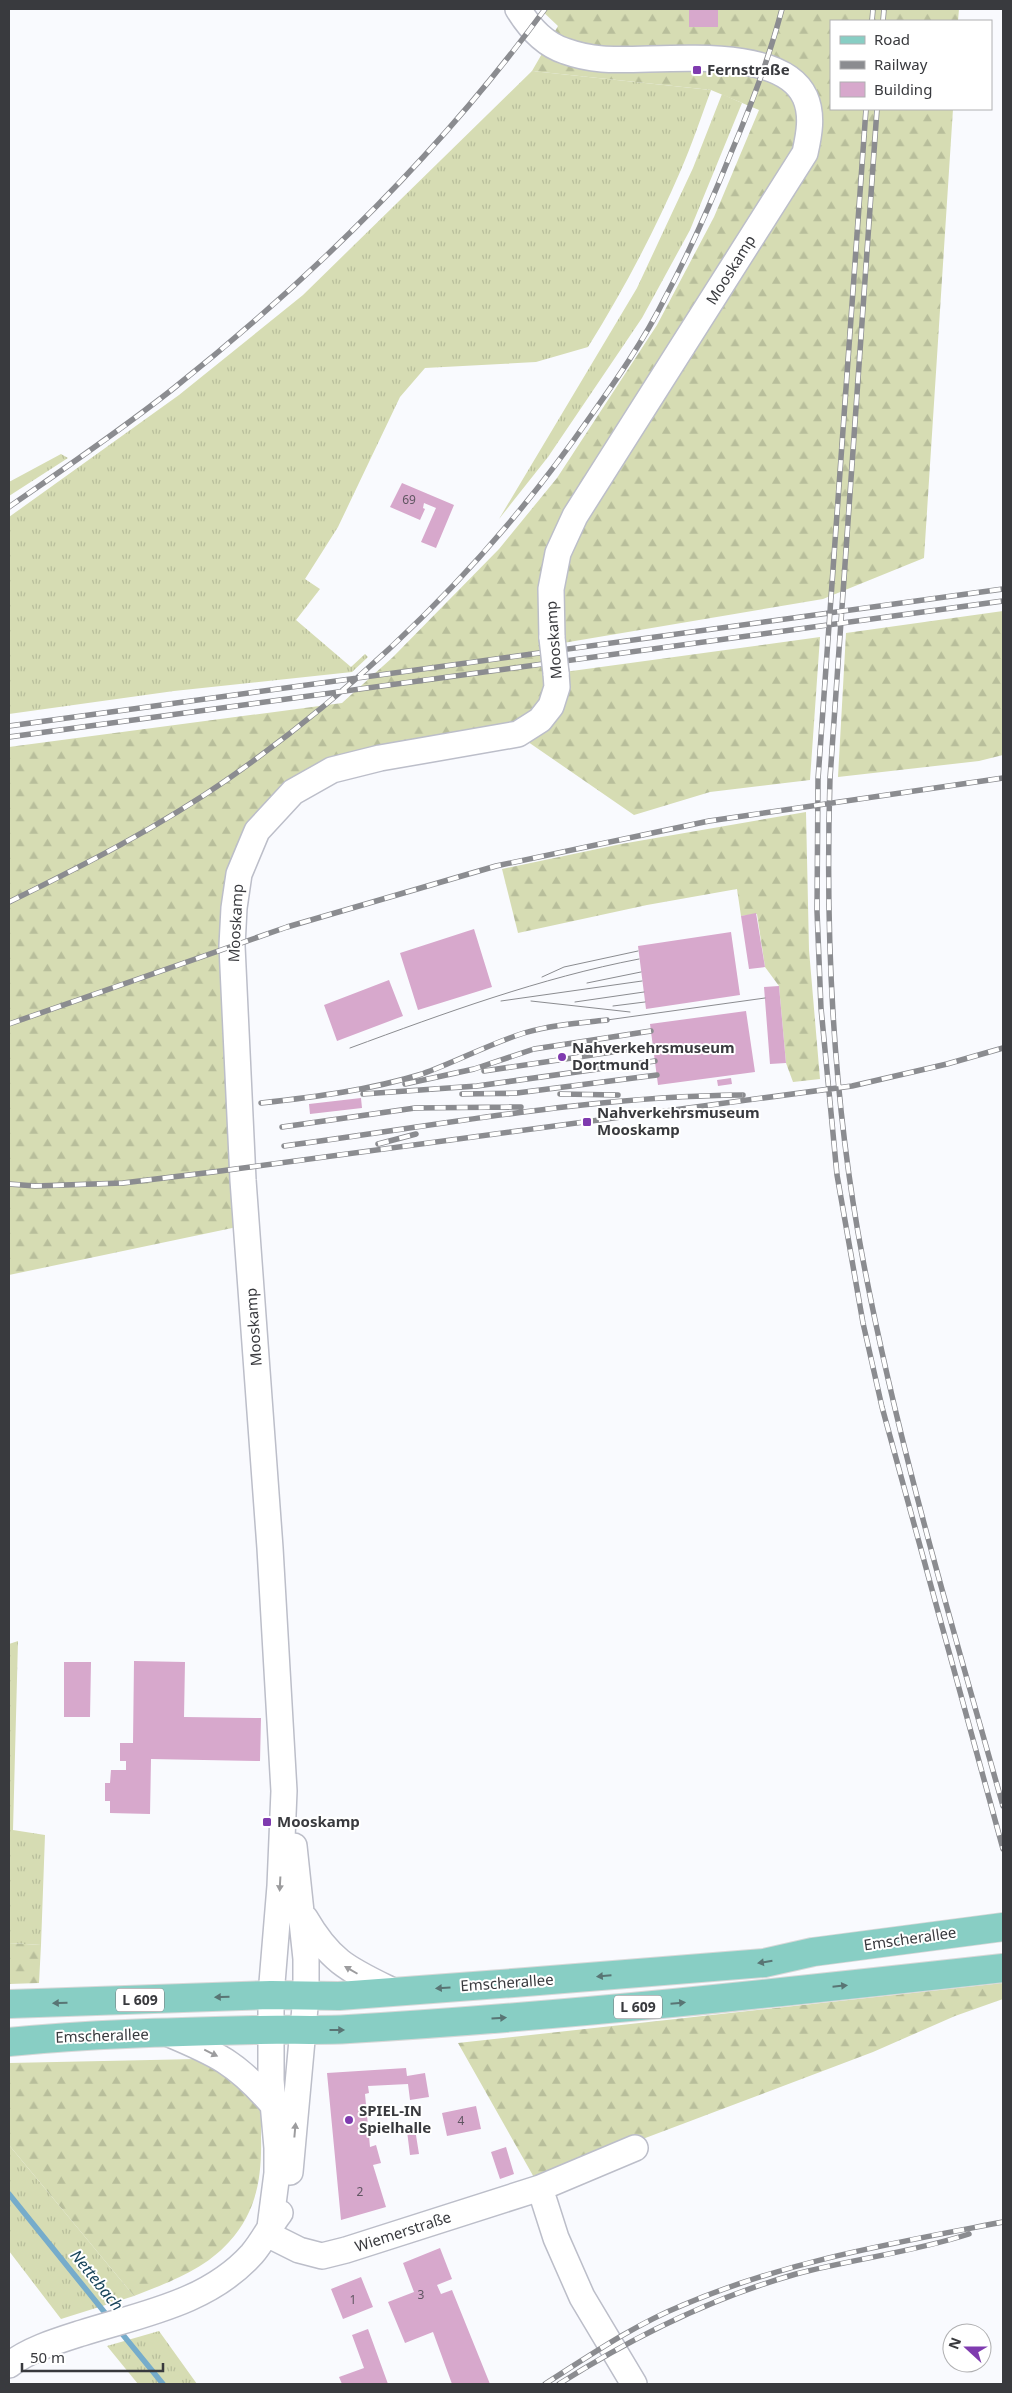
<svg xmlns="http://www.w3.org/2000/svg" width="1012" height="2393" font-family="'Noto Sans',sans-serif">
  <defs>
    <pattern id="grass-tufts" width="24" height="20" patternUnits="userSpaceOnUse" patternTransform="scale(1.25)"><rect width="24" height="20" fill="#d6dcb3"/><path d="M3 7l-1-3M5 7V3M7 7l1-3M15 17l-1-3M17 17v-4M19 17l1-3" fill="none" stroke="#b8be9b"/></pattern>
    <pattern id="forest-firs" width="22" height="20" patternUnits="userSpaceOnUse" patternTransform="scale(1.25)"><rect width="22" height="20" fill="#d6dcb3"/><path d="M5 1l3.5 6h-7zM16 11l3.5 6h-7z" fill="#b8be9b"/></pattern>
  </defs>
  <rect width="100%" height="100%" fill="#f9fafe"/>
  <path fill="url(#grass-tufts)" d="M532,71L711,90C701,117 692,145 680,172C654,232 623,291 588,347L536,362L425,368L400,397L338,527L305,579L320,589L296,620L351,667L365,654L368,657L352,672L174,691L9,714V517L179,395L303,295Z
    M722,94L742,103L690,230L642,318L548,457L499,519L637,288L693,168Z
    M61,454L68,458L9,496V482Z
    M18,1641L13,1830L45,1835L41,1945L9,1943V1644Z
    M9,2145L134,2296L61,2319L9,2251Z
    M159,2331L197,2384H138L107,2346Z"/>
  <path fill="url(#forest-firs)" d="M540,9H959L958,21H831V109H953L924,558L823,599L563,643L557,673L820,637L810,780L710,792L634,815L518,735L332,770L232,871L237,1227L9,1275V747L342,703L393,657L499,549L557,478L657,325L714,217L759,110L711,90L532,71L558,26Z
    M1003,611V755L979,761L838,777L846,633Z
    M806,812L809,950L820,1079L793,1082L786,1063L779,986L765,967L757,914L741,916L737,889L647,905L518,933L502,869L621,844Z
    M9,1943L41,1945L39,1983L9,1984Z
    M1003,1983V1999L955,2016L873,2052L640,2140L540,2188L458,2043Z
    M198,2059C203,2060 212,2060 217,2063C226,2068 257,2100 260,2110C262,2118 261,2128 261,2137C262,2177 257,2211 229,2242C204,2270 167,2283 134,2296L9,2145V2063Z"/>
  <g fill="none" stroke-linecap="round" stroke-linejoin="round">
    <path stroke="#76accb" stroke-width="5.5" d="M9,2194L110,2319
      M119,2330L163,2384"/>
  </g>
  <path fill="#d7a8cc" d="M689,9H718V27H689Z
    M402,483L454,505L436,548L421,542L436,508L424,503L423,508L425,509L420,520L390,507Z
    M756,913L765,967L749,969L741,916Z
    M474,929L492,987L418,1010L400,953Z
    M731,932L740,995L646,1009L638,946Z
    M389,980L403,1016L337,1041L324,1005Z
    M779,986L786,1063L770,1064L764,987Z
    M746,1011L755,1072L658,1085L650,1024Z
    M731,1078L732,1084L718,1086L717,1080Z
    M361,1098L362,1108L310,1114L309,1104Z
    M134,1661L185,1662L184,1717L261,1718L260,1761L151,1759L150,1814L110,1813V1801H105V1783H110L111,1770H126V1761H120V1743H133Z
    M64,1662H91L90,1717H64Z
    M406,2068L407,2076L425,2073L429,2097L410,2100L408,2084L368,2086L369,2093L365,2094L370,2147L376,2145L381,2163L373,2165L386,2207L341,2220L327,2073Z
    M476,2106L481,2129L447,2136L442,2113Z
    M415,2129L419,2154L410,2155L407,2131Z
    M506,2147L514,2174L500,2179L491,2152Z
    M440,2248L452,2279L437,2285L441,2294L452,2290L490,2384H452L433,2332L405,2343L388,2302L414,2292L403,2263Z
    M361,2277L373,2307L343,2319L331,2289Z
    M368,2329L388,2384H342L339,2377L364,2368L352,2335Z"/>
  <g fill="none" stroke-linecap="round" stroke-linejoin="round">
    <g stroke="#bcbec9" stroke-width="28">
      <path id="minor" d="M518,9C529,27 543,44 565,51C576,55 590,58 602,59C653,63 780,42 805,97C813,115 809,135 805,153L575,516L558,553L551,589L552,638
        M305,1918C331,1963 350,1970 395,1992
        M167,2033C217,2054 237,2063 273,2105
        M290,2172L306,1996V1959L294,1846
        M540,2188L556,2238L582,2297L634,2384
        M270,2227L277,2173V2148L271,2080V1995L280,1886L284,1791L270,1548L243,1180L232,946L234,908L239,874L257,831L293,792L332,770L380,758L518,734L540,720L551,706L557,687L556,673
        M267,2234L299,2250L322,2256L346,2250L540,2188L635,2148
        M9,2365C30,2349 57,2341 82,2333C142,2314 208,2303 252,2254C263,2241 270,2226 280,2213"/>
    </g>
    <g stroke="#d7d8d8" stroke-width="30">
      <path id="major" d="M9,2004L271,1995L339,1996L526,1982L764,1963L813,1952L1003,1927
        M9,2042C90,2034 172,2032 254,2030C286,2029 318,2031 349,2029C568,2016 786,1992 1003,1968"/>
    </g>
    <use href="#minor" stroke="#fff" stroke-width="25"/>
    <use href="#major" stroke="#88cec4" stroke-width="28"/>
    <path stroke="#8b8c90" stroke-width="1" d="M542,977L564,967L638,951
      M587,983L641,972
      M501,1001L642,981
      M531,1001L630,1012
      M575,1002L644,992
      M613,1006L645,1002
      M607,1020L765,998
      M350,1048C445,1013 540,978 639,959"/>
    <g stroke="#8b8c90" stroke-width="5.5">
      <path id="rail" d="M872,21L873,9
        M883,21L884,9
        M866,109L818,779L817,911L821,1008L837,1175L863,1323L882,1407L1003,1849
        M877,109L830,778C825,939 833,1102 863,1260C898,1445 952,1625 1003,1806
        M9,507C65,468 121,430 174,388C312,278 441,151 545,9
        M9,726L1003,589
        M9,737L1003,601
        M9,902C84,865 159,827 228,779C369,680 492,559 590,417C617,379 644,340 665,298C690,251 711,203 731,153C751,106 769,58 782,9
        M9,1024L287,927L496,866L709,821L1003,778
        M484,1071L653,1046
        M405,1084L474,1069L534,1049L651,1031
        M363,1094L477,1086L655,1061
        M462,1094L517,1093L657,1075
        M560,1094L618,1095
        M261,1103C315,1097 370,1090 422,1074C456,1062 489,1044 524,1033C551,1025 579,1023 607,1020
        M282,1127L415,1108L521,1107
        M378,1144L416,1134
        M284,1146C436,1126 589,1096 743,1095
        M9,1184L35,1186L123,1183L213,1172L852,1086L947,1064L1003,1048
        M545,2384C589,2356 634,2325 683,2305C787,2261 894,2243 1003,2222
        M559,2384C633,2337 711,2298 796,2274C853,2259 913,2252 969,2234"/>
    </g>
    <use href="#rail" stroke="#fff" stroke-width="4" stroke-dasharray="11" stroke-linecap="butt"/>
    <g stroke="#bcbec9" stroke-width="28" stroke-linecap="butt">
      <path id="minor-bridge" d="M552,638L556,673"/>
    </g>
    <use href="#minor-bridge" stroke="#fff" stroke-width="25"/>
  </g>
  <defs><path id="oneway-solid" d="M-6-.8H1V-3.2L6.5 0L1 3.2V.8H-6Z" transform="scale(1.25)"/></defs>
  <g fill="#9c9c9e">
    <use href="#oneway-solid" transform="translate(280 1884) rotate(93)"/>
    <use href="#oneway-solid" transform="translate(351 1970) rotate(-150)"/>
    <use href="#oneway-solid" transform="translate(211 2053) rotate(26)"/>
    <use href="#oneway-solid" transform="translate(295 2130) rotate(-85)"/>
  </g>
  <g fill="#597574">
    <use href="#oneway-solid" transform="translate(765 1962) rotate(171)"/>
    <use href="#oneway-solid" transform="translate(604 1976) rotate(175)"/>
    <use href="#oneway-solid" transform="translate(840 1986) rotate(-6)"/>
    <use href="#oneway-solid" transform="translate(443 1988) rotate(176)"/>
    <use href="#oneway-solid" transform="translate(222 1997) rotate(178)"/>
    <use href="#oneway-solid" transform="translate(60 2003) rotate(178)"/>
    <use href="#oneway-solid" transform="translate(678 2003) rotate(-5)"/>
    <use href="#oneway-solid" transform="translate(499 2018) rotate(-4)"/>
    <use href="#oneway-solid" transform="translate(337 2030)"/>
  </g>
  <g fill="#7f3baf" stroke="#fff" stroke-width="2">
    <rect x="692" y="65" width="10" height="10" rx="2.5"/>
    <circle cx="562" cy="1057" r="5"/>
    <rect x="582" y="1117" width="10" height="10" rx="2.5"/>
    <rect x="262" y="1817" width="10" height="10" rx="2.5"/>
    <circle cx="349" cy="2120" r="5"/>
  </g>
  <g text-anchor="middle" stroke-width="4" stroke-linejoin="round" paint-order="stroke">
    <g font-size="12" fill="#605662">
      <text x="409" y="504">69</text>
      <text x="461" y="2125">4</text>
      <text x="360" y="2196">2</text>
      <text x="421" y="2299">3</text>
      <text x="353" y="2304">1</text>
    </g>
    <g fill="#fff" stroke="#747578" stroke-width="1">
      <rect x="116" y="1988.5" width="48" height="23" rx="4"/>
      <rect x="614" y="1995.5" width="48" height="23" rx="4"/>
    </g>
    <g font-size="14" font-weight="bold" fill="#393a3e">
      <text x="140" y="2005">L 609</text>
      <text x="638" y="2012">L 609</text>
    </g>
    <g font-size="15" font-weight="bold" fill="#393a3e" stroke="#fff" text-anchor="start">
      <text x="707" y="75">Fernstraße</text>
      <text x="572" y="1053">Nahverkehrsmuseum<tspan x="572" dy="17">Dortmund</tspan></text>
      <text x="597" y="1118">Nahverkehrsmuseum<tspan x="597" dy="17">Mooskamp</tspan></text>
      <text x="277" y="1827">Mooskamp</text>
      <text x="359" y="2116">SPIEL-IN<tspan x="359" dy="17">Spielhalle</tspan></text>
    </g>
    <g font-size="15" fill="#393a3e" stroke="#fff">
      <text transform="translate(731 270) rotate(-58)" y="5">Mooskamp</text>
      <text transform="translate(554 640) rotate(-94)" y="5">Mooskamp</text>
      <text transform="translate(236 923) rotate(-87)" y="5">Mooskamp</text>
      <text transform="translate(254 1327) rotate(-94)" y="5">Mooskamp</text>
      <text transform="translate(910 1939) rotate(-8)" y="5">Emscherallee</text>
      <text transform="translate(507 1983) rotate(-4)" y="5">Emscherallee</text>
      <text transform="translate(102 2036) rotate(-2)" y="5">Emscherallee</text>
      <text transform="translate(403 2232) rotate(-18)" y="5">Wiemerstraße</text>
    </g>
    <g font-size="16" font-style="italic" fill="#19455b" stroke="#fff">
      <text transform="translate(97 2280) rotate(51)" y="6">Nettebach</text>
    </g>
  </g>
  <rect width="1012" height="2393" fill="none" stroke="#393a3e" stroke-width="20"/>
  <rect x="830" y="20" width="162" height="90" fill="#ffffff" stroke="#b0b0b2"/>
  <rect x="840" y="36" width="25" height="8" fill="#88cec4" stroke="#b0b0b2"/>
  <text x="874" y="45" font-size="15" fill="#393a3e">Road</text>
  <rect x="840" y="61" width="25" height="8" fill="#8b8c90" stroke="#b0b0b2"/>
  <text x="874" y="70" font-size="15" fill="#393a3e">Railway</text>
  <rect x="840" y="82" width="25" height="15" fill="#d7a8cc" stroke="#b0b0b2"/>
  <text x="874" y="95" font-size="15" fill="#393a3e">Building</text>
  <g transform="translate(967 2348) rotate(291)"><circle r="24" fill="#ffffff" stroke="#b0b0b2"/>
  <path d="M0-4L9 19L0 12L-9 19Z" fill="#7f3baf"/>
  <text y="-8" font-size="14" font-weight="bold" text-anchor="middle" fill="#393a3e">N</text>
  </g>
  <path d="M22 2363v8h141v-8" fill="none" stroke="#393a3e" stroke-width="2.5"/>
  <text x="30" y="2363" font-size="15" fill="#393a3e" stroke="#ffffff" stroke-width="4" paint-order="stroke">50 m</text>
</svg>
